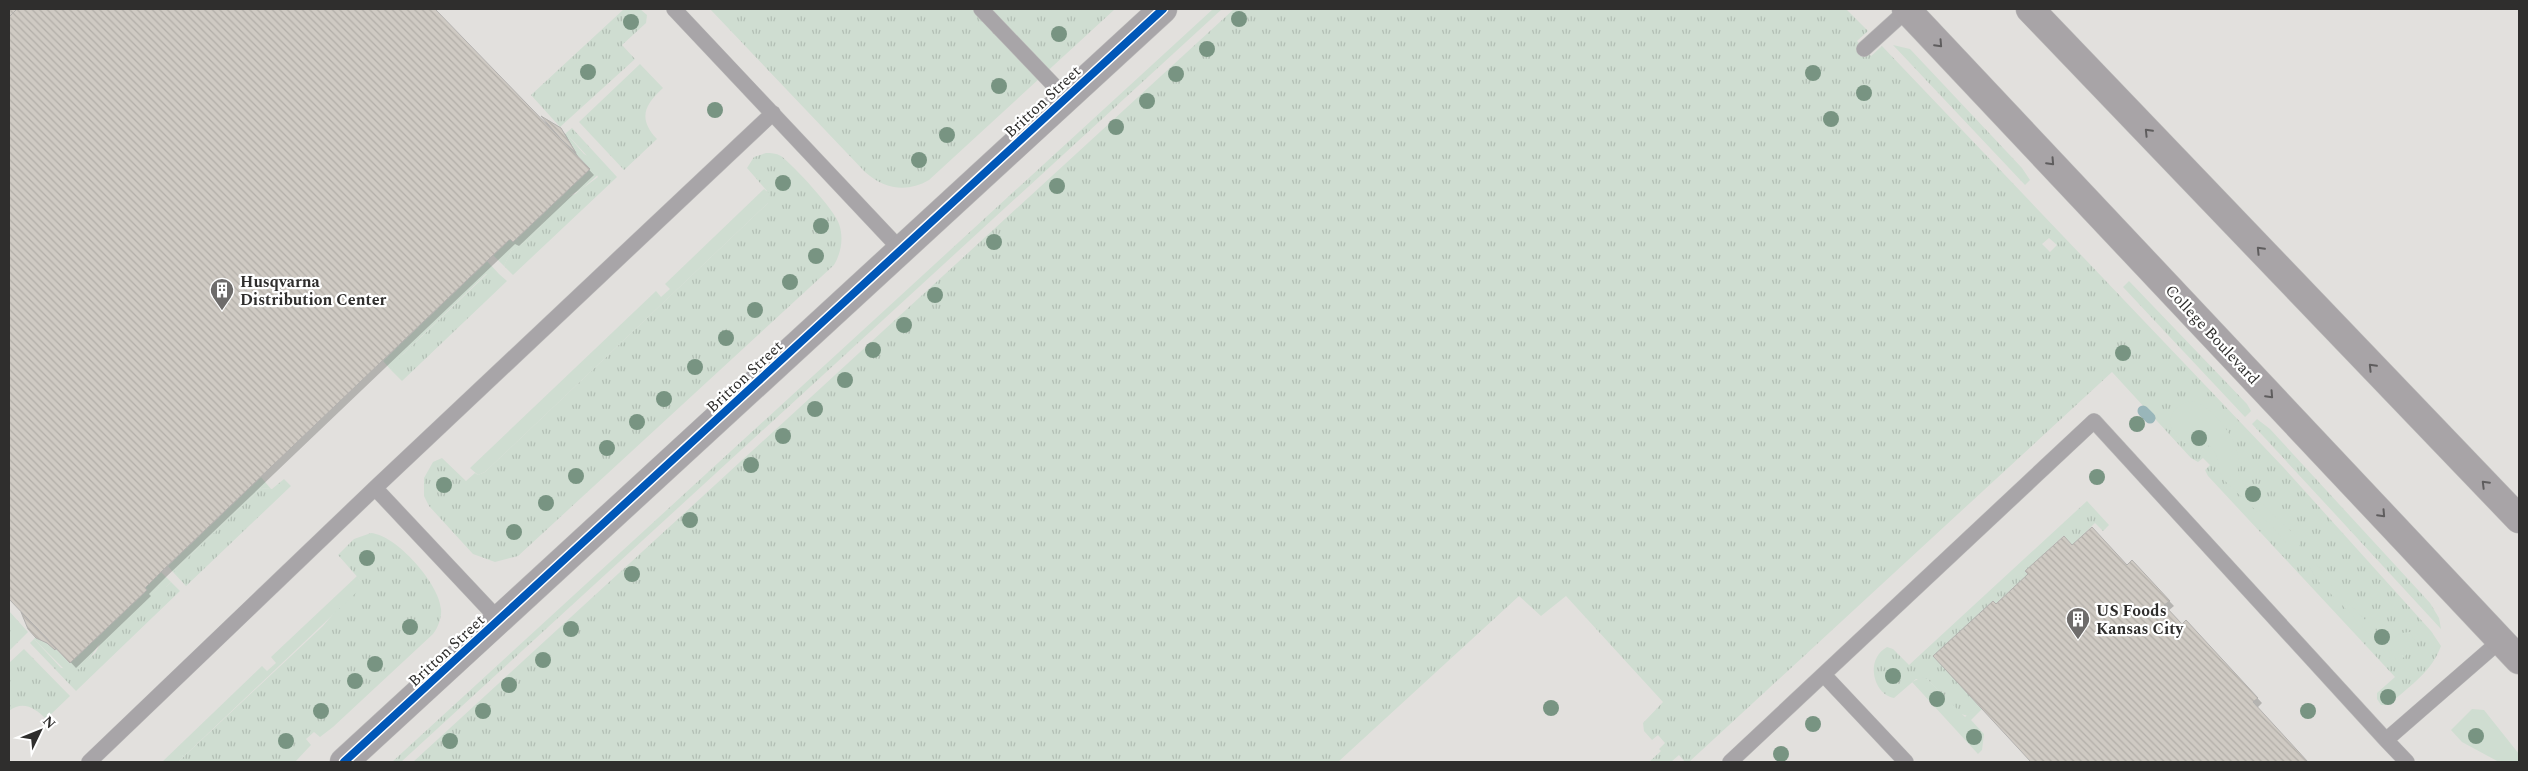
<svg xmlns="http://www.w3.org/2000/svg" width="2528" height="771" font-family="Spectral,serif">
  <defs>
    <pattern id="grass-tufts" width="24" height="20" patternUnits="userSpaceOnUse" patternTransform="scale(1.25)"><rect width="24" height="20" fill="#cfddd1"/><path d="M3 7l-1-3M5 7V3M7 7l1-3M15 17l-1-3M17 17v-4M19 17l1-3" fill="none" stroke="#b2beb4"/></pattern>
    <pattern id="building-back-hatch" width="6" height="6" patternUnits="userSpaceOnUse" patternTransform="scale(1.25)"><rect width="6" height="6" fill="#cfcac3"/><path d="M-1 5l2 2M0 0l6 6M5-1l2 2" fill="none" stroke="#b2aea8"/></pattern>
  </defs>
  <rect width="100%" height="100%" fill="#e2e0dd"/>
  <path fill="url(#grass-tufts)" fill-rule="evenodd" d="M624,9H640L647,15L646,23L622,45L635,59L560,127L531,95Z
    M710,9H1115L929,180C907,193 884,189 865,172Z
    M1213,9H1222L401,762H392Z
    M1234,9H1846L1868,31L1857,41L1871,56L1882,46L2284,468L2431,631L2441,646C2432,671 2411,685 2392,702L2388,705H2381L2377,699V693L2395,677L2208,476L2205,470L2210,465L2203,458L2198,462L2191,458L2112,372L1689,762H1685L1679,755L1671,762H1649L1661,751L1659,749L1665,743L1658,735L1652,740L1644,731L1643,723L1663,702L1566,596L1541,616L1519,596L1338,762H413ZM2049,238L2057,245L2050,252L2042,244Z
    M1893,45L1910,49L2022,168L2030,180L2025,185Z
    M640,64L663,88C644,105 638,119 657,139L624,170L579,122Z
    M572,128L617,177L513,275L504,266L511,251L528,240L540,227L545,218L569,196L575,194L598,177L588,157L566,133Z
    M766,153C771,153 776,153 781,156C793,165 835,210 839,224C844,238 841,253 834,265L518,556L495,562L473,554L429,506L424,496V478L433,462L442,458L466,481L475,473L478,475L485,472L768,203L767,191L747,168L754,157Z
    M492,273L499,274L507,281L402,381L391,370L397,360L487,274Z
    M2129,281L2247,404L2251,411L2245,417L2123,287Z
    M2257,419L2270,429L2430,603L2439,618L2441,629L2252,424Z
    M284,479L291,486L186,586L173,572L261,488L272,489Z
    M2087,501L2109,525L2103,531L2095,523L2072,545L2063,536L2026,571L2028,574L1996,604L1993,601L1934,656L1978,705L1968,716L1961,714L1927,679H1916L1894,698C1874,695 1864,660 1887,647L1893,649L1909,665Z
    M371,533C396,535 439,583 441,609C442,617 438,628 433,634L333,727L320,737L314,732L306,739L311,745L295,762H178L323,626L361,581L338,555L354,539Z
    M171,582L180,591L76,691L30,643L34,639L61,668L79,669L96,652L100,643L159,587H166Z
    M9,611L28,632L9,651Z
    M24,649L70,696L46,719C35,708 23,700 9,711V663Z"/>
  <path fill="#cfddd1" d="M566,133L584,154L598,161L601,166V172L582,189L569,196L545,218L540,227L528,240L511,251L504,266L493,255L510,239L513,242L590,169L561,139Z
    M764,189L770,194L768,203L485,472L478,475L470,468L656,291L661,297L670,289L665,284Z
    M487,261L499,274H486L403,354L391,370L383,361Z
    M2192,401C2210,404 2236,437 2238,455C2239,462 2236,471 2240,478C2256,501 2279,519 2299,539V550L2292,549L2287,544L2272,526L2225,481C2216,468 2221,457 2210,446L2184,443C2179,438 2172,433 2171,427C2167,413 2180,402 2192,401Z
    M261,477L271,489L261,488L173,572L168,566Z
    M2314,562L2327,576L2331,585L2384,639L2391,640L2401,633L2410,632L2415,641L2410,651L2401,660L2390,658L2349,612L2317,580L2309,566Z
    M161,572L171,582L166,587H159L153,593L151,599L100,643C92,653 83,675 66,671L34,639L40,632L70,663L147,590L145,588Z
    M357,576L361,581V588L178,762H162L262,666L267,671L276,663L271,657Z
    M1922,677L1927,679L1965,717L1978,705L1982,709L1971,720L1984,734L1982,750L1978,754L1912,682Z
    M2472,709L2484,710L2519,754V762H2499L2462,742L2451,730Z"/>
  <path fill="#0003" d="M9,9H433L523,104L545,122L561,129L566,135L580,160L594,175L519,246L515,244L166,577L149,594L151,596L76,668L62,653L37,637L29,629L22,611L9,598Z
    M2072,547L2127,566L2132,562L2174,606L2168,611L2182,626L2191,627L2262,703L2257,708L2307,762H2033L1935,656Z"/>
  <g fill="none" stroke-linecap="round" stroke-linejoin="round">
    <path stroke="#99b6ba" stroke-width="11" d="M2143,411L2150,418"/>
  </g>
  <path fill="url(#building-back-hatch)" stroke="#b3b1af" d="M9,9H17L9,17Z
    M17,9H435L590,169L513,242L510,239L161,572L145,588L147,590L70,663L9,599V17Z
    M541,116L561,128L576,153L561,139Z
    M2092,527L2127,565L2132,560L2170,601L2164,605L2182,624L2186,620L2258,698L2253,702L2308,762H2031L1933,656L1993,601L1996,604L2028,574L2025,571L2064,536L2072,545Z
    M21,612L56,648L55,650L47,643L36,638L28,629Z"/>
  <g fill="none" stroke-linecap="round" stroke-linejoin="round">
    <g stroke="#bdbcbb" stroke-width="16">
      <path id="service" d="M674,9L901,250
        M981,9L1066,98
        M1864,49L1907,10
        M375,488L499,620
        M1824,675L1906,762
        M89,762L375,488L773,113
        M1730,762L2094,421L2386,740
        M2407,762L2386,740L2501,640"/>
    </g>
    <g stroke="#bdbcbb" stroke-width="29">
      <path id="minor" d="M344,762L1163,9"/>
    </g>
    <g stroke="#bdbcbb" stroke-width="29">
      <path id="secondary" d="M1906,9L2519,660
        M2030,9L2519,519"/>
    </g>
    <use href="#service" stroke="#a8a5a8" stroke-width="15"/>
    <use href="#minor" stroke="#a8a5a8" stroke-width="28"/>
    <use href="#secondary" stroke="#a8a4a7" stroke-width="28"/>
    <g stroke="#fff" stroke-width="11">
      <path id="cycleway" d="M344,762L1163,9"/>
    </g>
    <use href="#cycleway" stroke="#0057b8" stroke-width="8"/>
  </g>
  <g fill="#789482">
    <circle cx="1239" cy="19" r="8"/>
    <circle cx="631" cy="22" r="8"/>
    <circle cx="1059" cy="34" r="8"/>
    <circle cx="1207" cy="49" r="8"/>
    <circle cx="588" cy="72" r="8"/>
    <circle cx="1813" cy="73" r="8"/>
    <circle cx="1176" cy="74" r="8"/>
    <circle cx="999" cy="86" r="8"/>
    <circle cx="1864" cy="93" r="8"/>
    <circle cx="1147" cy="101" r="8"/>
    <circle cx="715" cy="110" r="8"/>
    <circle cx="1831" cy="119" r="8"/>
    <circle cx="1116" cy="127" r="8"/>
    <circle cx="947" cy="135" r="8"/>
    <circle cx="919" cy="160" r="8"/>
    <circle cx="783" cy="183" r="8"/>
    <circle cx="1057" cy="186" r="8"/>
    <circle cx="821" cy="226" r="8"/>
    <circle cx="994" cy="242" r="8"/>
    <circle cx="816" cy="256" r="8"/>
    <circle cx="790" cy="282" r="8"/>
    <circle cx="935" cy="295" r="8"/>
    <circle cx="755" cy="310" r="8"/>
    <circle cx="904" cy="325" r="8"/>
    <circle cx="726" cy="338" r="8"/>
    <circle cx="873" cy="350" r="8"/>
    <circle cx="2123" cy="353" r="8"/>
    <circle cx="695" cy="367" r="8"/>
    <circle cx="845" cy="380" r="8"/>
    <circle cx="664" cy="399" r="8"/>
    <circle cx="815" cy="409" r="8"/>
    <circle cx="637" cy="422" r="8"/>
    <circle cx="2137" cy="424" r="8"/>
    <circle cx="783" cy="436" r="8"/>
    <circle cx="2199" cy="438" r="8"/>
    <circle cx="607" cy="448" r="8"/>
    <circle cx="751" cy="465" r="8"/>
    <circle cx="576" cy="476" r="8"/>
    <circle cx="2097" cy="477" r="8"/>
    <circle cx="444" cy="485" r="8"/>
    <circle cx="2253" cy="494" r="8"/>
    <circle cx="546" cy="503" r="8"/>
    <circle cx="690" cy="520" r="8"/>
    <circle cx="514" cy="532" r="8"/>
    <circle cx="367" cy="558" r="8"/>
    <circle cx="632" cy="574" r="8"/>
    <circle cx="410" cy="627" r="8"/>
    <circle cx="571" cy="629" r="8"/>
    <circle cx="2382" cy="637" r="8"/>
    <circle cx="543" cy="660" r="8"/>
    <circle cx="375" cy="664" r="8"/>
    <circle cx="1893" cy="676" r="8"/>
    <circle cx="355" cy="681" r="8"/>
    <circle cx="509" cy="685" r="8"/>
    <circle cx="2388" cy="697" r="8"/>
    <circle cx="1937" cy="699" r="8"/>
    <circle cx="1551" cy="708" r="8"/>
    <circle cx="321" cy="711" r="8"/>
    <circle cx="483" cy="711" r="8"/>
    <circle cx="2308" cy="711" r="8"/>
    <circle cx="1813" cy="724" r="8"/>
    <circle cx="2476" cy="736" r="8"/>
    <circle cx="1974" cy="737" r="8"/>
    <circle cx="286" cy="741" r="8"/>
    <circle cx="450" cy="741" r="8"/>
    <circle cx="1781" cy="754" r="8"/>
  </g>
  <defs><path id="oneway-chevron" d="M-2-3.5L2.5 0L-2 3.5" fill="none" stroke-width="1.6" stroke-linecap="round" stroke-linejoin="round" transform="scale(1.25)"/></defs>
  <g stroke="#5f5d5e">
    <use href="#oneway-chevron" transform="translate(1939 44) rotate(47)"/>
    <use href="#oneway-chevron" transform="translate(2148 132) rotate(-134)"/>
    <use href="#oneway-chevron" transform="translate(2051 162) rotate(47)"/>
    <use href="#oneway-chevron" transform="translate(2260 250) rotate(-134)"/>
    <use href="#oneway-chevron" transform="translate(2372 367) rotate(-134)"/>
    <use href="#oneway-chevron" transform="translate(2270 395) rotate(47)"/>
    <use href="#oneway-chevron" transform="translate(2485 484) rotate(-135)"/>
    <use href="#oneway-chevron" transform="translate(2382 514) rotate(47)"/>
  </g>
  <defs>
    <g id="building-pin" transform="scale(1.25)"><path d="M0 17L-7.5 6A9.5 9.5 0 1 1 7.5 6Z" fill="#6e6c6b" stroke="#fff"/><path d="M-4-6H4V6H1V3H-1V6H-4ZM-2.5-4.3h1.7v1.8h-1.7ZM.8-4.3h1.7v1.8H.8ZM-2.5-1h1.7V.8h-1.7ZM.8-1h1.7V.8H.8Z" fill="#fff"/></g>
  </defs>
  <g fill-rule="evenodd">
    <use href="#building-pin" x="222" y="290"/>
    <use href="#building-pin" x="2078" y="619"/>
  </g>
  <g text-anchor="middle" stroke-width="4.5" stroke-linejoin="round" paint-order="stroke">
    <g font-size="16" fill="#2f2e2d" stroke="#fff">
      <text transform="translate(1042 101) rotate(-43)" y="6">Britton Street</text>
      <text transform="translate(2213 334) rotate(47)" y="6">College Boulevard</text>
      <text transform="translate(744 376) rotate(-43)" y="6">Britton Street</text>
      <text transform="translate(446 650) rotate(-43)" y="6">Britton Street</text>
    </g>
    <g font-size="16" font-weight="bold" fill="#2f2e2d" stroke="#fff" text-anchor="start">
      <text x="240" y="287">Husqvarna<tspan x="240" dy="18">Distribution Center</tspan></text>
      <text x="2096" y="616">US Foods<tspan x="2096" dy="18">Kansas City</tspan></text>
    </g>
  </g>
  <rect width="2528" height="771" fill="none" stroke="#2f2e2d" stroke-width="20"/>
  <g transform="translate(40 731) rotate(47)" stroke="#ffffff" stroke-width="4" paint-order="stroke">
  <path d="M0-4L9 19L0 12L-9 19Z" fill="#2f2e2d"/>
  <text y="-8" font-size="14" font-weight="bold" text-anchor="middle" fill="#2f2e2d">N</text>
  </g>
</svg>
